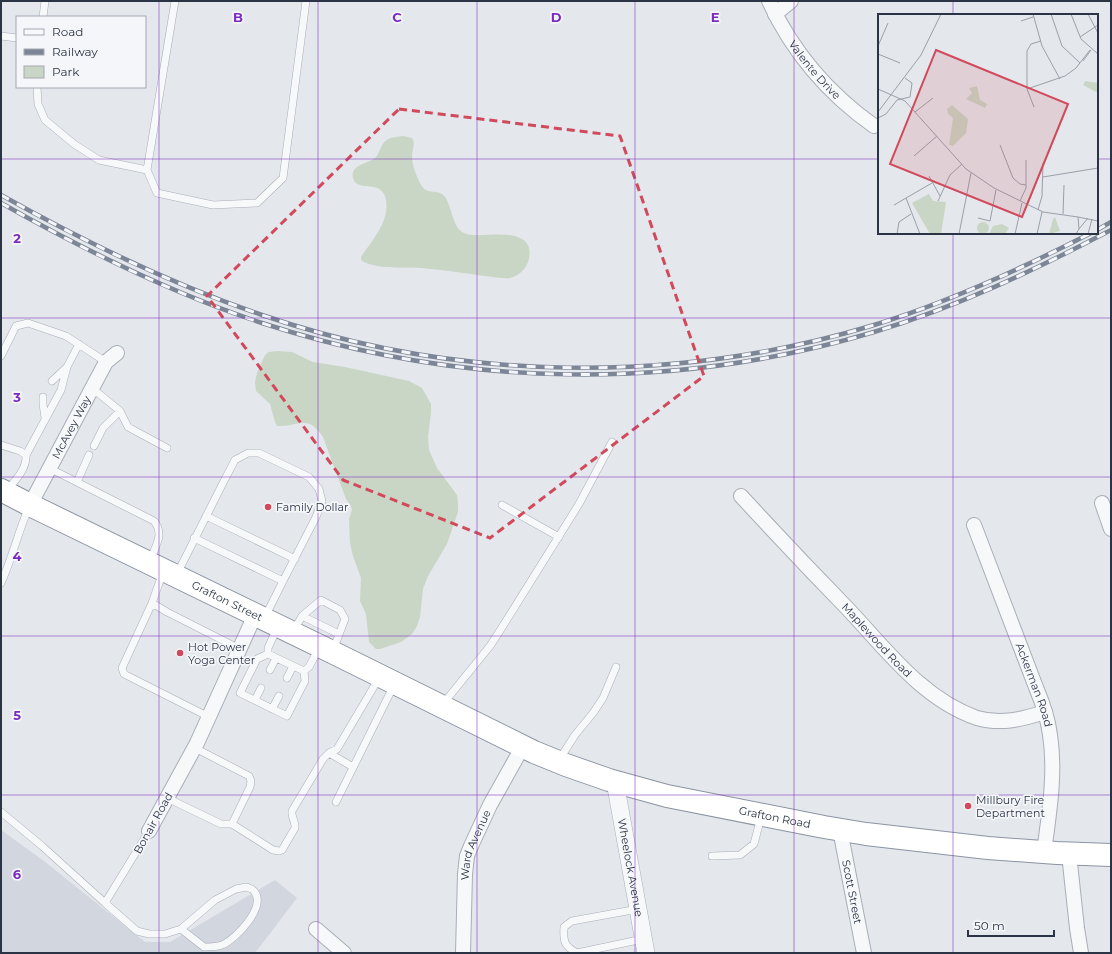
<svg xmlns="http://www.w3.org/2000/svg" width="1112" height="954" font-family="Montserrat,sans-serif">
  <rect width="100%" height="100%" fill="#e4e7ec"/>
  <path fill="#d2d6de" d="M1,830L44,861L145,942H170L275,880L297,898L255,953H1Z"/>
  <path fill="#c9d6c5" d="M403,136L412,138C416,144 412,150 412,156C412,162 414,169 416,174C418,179 421,187 426,190C432,193 440,190 445,197C452,207 452,225 462,232C473,240 505,229 522,239C526,241 528,245 529,248C532,262 523,275 510,278C507,279 503,278 501,278C474,275 448,270 421,268C404,267 375,270 361,260V257C373,239 392,219 385,196C383,192 381,189 377,188C369,185 355,188 353,178C350,164 369,164 376,157C381,151 380,144 388,139C392,137 398,137 403,136Z
    M278,351L292,352L313,362L345,367L409,381L422,388L431,404V413L428,437L429,450L437,468L457,495L458,503V512L447,544L428,576L423,589L420,617L417,626L412,634L401,642L380,649H376L369,642L366,614L360,601L361,578L353,556L350,543L349,519L352,510L351,506L346,499L323,437C306,413 301,427 277,426L275,422L270,404L256,391L255,382L257,373L265,355L269,352Z"/>
  <g fill="none" stroke-linecap="round" stroke-linejoin="round">
    <g stroke="#a9aeb7" stroke-width="8">
      <path id="service" d="M175,1L147,170L157,193L213,205L257,203L283,178L306,1
        M43,17L45,1
        M1,36L17,38
        M37,87L38,104L45,120L74,144L99,160L147,170
        M1,356L16,326L28,323L66,336L106,362
        M52,381L67,367
        M92,388L120,411L128,427L167,448
        M43,397V404L45,418
        M1,445L20,451L26,455C27,469 15,481 7,490
        M94,446L103,428L120,411
        M26,455L61,390L67,367L79,344
        M49,468L154,521C165,535 155,546 150,561
        M77,482L89,455
        M502,505L559,537
        M206,516L295,559
        M194,538L283,581L265,617
        M163,572L152,603L122,668L124,674L209,717
        M177,574L225,479L235,460L248,453H259L309,477L319,489L322,501L316,517L283,581
        M1,583C12,559 18,532 29,507
        M152,603L167,612L240,649
        M302,616L339,634
        M277,628L268,648V654L304,671L309,667L319,648
        M294,630L302,616L321,600L340,610L345,619L333,650
        M268,654L257,659L240,693L287,716L305,681L304,671
        M270,670L276,658
        M287,678L293,666
        M255,700L261,688
        M443,704L490,646L501,629L579,504L612,442
        M272,709L279,696
        M195,748L249,776L251,781L250,787L232,824
        M329,753L353,767
        M559,760L575,735L593,713L603,698L616,667
        M167,798L221,824H232L273,850L279,851L282,850L295,828C296,822 291,818 292,811L323,759L329,753L337,749L379,678
        M336,802L394,685
        M1,812L42,846L105,903L149,831
        M712,856L740,855L754,844L761,817
        M105,903L137,931L149,934H165L181,929L215,900L236,889L246,887C249,888 253,889 254,891C267,907 236,939 222,945C217,947 210,947 204,947L181,929
        M638,909L572,921L564,927C563,941 564,946 577,953L643,939"/>
    </g>
    <g stroke="#a9aeb7" stroke-width="16">
      <g id="minor">
        <path id="s1" d="M769,1C792,51 829,94 874,126"/>
        <path d="M775,14L791,1"/>
        <path id="s2" d="M741,496C776,534 811,571 847,608C886,649 922,699 977,718C1001,725 1023,719 1045,712"/>
        <path d="M1102,503L1111,529"/>
        <path id="s3" d="M30,505L106,362L117,353"/>
        <path id="s4" d="M974,525L1037,690C1043,704 1048,719 1050,735C1056,773 1049,814 1044,852"/>
        <path id="s5" d="M840,830L864,953"/>
        <path d="M149,831L197,743L255,615"/>
        <path d="M1069,854L1077,928L1081,953"/>
        <path d="M316,929L344,953"/>
        <path id="s6" d="M463,953L465,874L467,856L471,846L490,805L523,746"/>
      </g>
    </g>
    <g stroke="#a9aeb7" stroke-width="18">
      <g id="tertiary">
        <path id="s7" d="M615,782L646,953"/>
      </g>
    </g>
    <g stroke="#8b94a3" stroke-width="24">
      <g id="trunk">
        <path id="s8" d="M1,490L30,505L332,652L534,752L566,765L609,780L667,796L824,827L866,834L988,848L1057,853L1111,855"/>
      </g>
    </g>
    <use href="#service" stroke="#f7f8fa" stroke-width="7"/>
    <use href="#minor" stroke="#f7f8fa" stroke-width="14"/>
    <use href="#tertiary" stroke="#f7f8fa" stroke-width="17"/>
    <use href="#trunk" stroke="#fff" stroke-width="22"/>
    <g stroke="#7d8696" stroke-width="4.5">
      <path id="rail" d="M1,195C85,242 171,284 262,315C457,382 676,385 874,325C949,302 1021,269 1091,233
        M1,203C84,250 171,293 262,323C461,388 673,392 874,332C957,307 1035,270 1111,230
        M1097,230L1111,222"/>
    </g>
    <use href="#rail" stroke="#f4f6f9" stroke-width="3" stroke-dasharray="9" stroke-linecap="butt"/>
  </g>
  <path fill="none" stroke="#d1495b" stroke-width="3" stroke-dasharray="8 5" stroke-linejoin="round" d="M399,109L620,136L704,376L490,538L343,480L207,296Z"/>
  <path fill="none" stroke="#7b2cbf" stroke-width="1" stroke-opacity="0.55" d="M159,1V953M318,1V953M477,1V953M635,1V953M794,1V953M953,1V15M1,159H879M1097,159H1111M953,233V953M1,318H1111M1,477H1111M1,636H1111M1,795H1111"/>
  <g fill="#d1495b" stroke="#f4f6f9" stroke-width="1.5">
    <circle cx="268" cy="507" r="4"/>
    <circle cx="180" cy="653" r="4"/>
    <circle cx="968" cy="806" r="4"/>
  </g>
  <g text-anchor="middle" stroke-width="3.5" stroke-linejoin="round" paint-order="stroke">
    <g font-size="11" fill="#2b3445" stroke="#f4f6f9">
      <text dy="4" stroke="none"><textPath href="#s1" startOffset="83">Valente Drive</textPath></text>
      <text dy="4" stroke="none"><textPath href="#s3" startOffset="88">McAvey Way</textPath></text>
      <text dy="4" stroke="none"><textPath href="#s8" startOffset="252">Grafton Street</textPath></text>
      <text dy="4" stroke="none"><textPath href="#s2" startOffset="198">Maplewood Road</textPath></text>
      <text dy="4" stroke="none"><textPath href="#s4" startOffset="171">Ackerman Road</textPath></text>
      <text dy="4" stroke="none"><textPath href="#s8" startOffset="844">Grafton Road</textPath></text>
      <text transform="translate(153 823) rotate(-61)" y="4">Bonair Road</text>
      <text dy="4" stroke="none"><textPath href="#s6" startOffset="110">Ward Avenue</textPath></text>
      <text dy="4" stroke="none"><textPath href="#s7" startOffset="87">Wheelock Avenue</textPath></text>
      <text dy="4" stroke="none"><textPath href="#s5" startOffset="63">Scott Street</textPath></text>
    </g>
    <g font-size="11" fill="#2b3445" stroke="#f4f6f9" text-anchor="start">
      <text x="276" y="511">Family Dollar</text>
      <text x="188" y="651">Hot Power<tspan x="188" dy="13">Yoga Center</tspan></text>
      <text x="976" y="804">Millbury Fire<tspan x="976" dy="13">Department</tspan></text>
    </g>
  </g>
  <g transform="translate(878 14)">
    <rect width="220" height="220" fill="#e4e7ec"/>
    <path d="M207,67L220,69V79L205,71ZM99,72L102,86L109,90L107,94L88,85L94,79L91,74ZM74,91L90,105L88,119L75,132L71,131L75,104L70,100L69,95ZM51,180L55,187L68,188L63,220H52L34,189ZM177,203L182,217L171,220L175,205ZM99 214a6 6 0 1 1 12 0a6 6 0 1 1-12 0ZM124,210L131,214L127,220H111L115,212Z" fill="#c9d6c5"/>
    <path fill="none" stroke="#9a9fa9" stroke-width="1" d="M155,0L164,32L182,65M173,0L184,32L202,49M193,0L203,25L220,40M210,0L220,19M143,7L155,3M202,23L220,11M0,32L10,9M0,40L22,49M205,47L213,36M0,75L27,87L88,155L116,174L165,198L200,203M149,75L187,62L198,54L212,36M156,93L149,75V37L153,30L163,27M0,98L43,41L63,0M37,98L55,84M0,104L8,100L19,86L32,83L34,69L27,64M122,131L135,164L142,170L148,171M36,142L59,122M51,162L62,182M165,163L220,154M28,184L42,220M60,187L72,161L84,150M142,187L148,174V146M16,191L54,169M160,196L164,182L165,149M185,200L186,171M200,203L220,207M100,204L112,207L118,176M201,215L210,204M19,220L21,208L33,200M81,220L93,159M137,220L144,189M159,220L164,198M198,220L201,215L200,203M210,220L214,205"/>
    <path fill="#d1495b" fill-opacity="0.15" stroke="#d1495b" stroke-width="2" d="M58,36L190,90L144,203L12,150Z"/>
    <rect width="220" height="220" fill="none" stroke="#2b3445" stroke-width="2"/>
  </g>
  <g font-size="13" text-anchor="middle" font-weight="bold" fill="#7b2cbf" stroke="#f4f6f9" stroke-width="3.5" stroke-linejoin="round" paint-order="stroke">
    <text x="238" y="22">B</text>
    <text x="397" y="22">C</text>
    <text x="556" y="22">D</text>
    <text x="715" y="22">E</text>
    <text x="17" y="243">2</text>
    <text x="17" y="402">3</text>
    <text x="17" y="561">4</text>
    <text x="17" y="720">5</text>
    <text x="17" y="879">6</text>
  </g>
  <rect width="1112" height="954" fill="none" stroke="#2b3445" stroke-width="4"/>
  <rect x="16" y="16" width="130" height="72" fill="#f4f6f9" stroke="#a4a8b1"/>
  <rect x="24" y="29" width="20" height="6" fill="#f7f8fa" stroke="#a4a8b1"/>
  <text x="52" y="36" font-size="12" fill="#2b3445">Road</text>
  <rect x="24" y="49" width="20" height="6" fill="#7d8696" stroke="#a4a8b1"/>
  <text x="52" y="56" font-size="12" fill="#2b3445">Railway</text>
  <rect x="24" y="66" width="20" height="12" fill="#c9d6c5" stroke="#a4a8b1"/>
  <text x="52" y="76" font-size="12" fill="#2b3445">Park</text>
  <path d="M968 930v6h86v-6" fill="none" stroke="#2b3445" stroke-width="2"/>
  <text x="974" y="930" font-size="12" fill="#2b3445" stroke="#f4f6f9" stroke-width="3" paint-order="stroke">50 m</text>
</svg>
